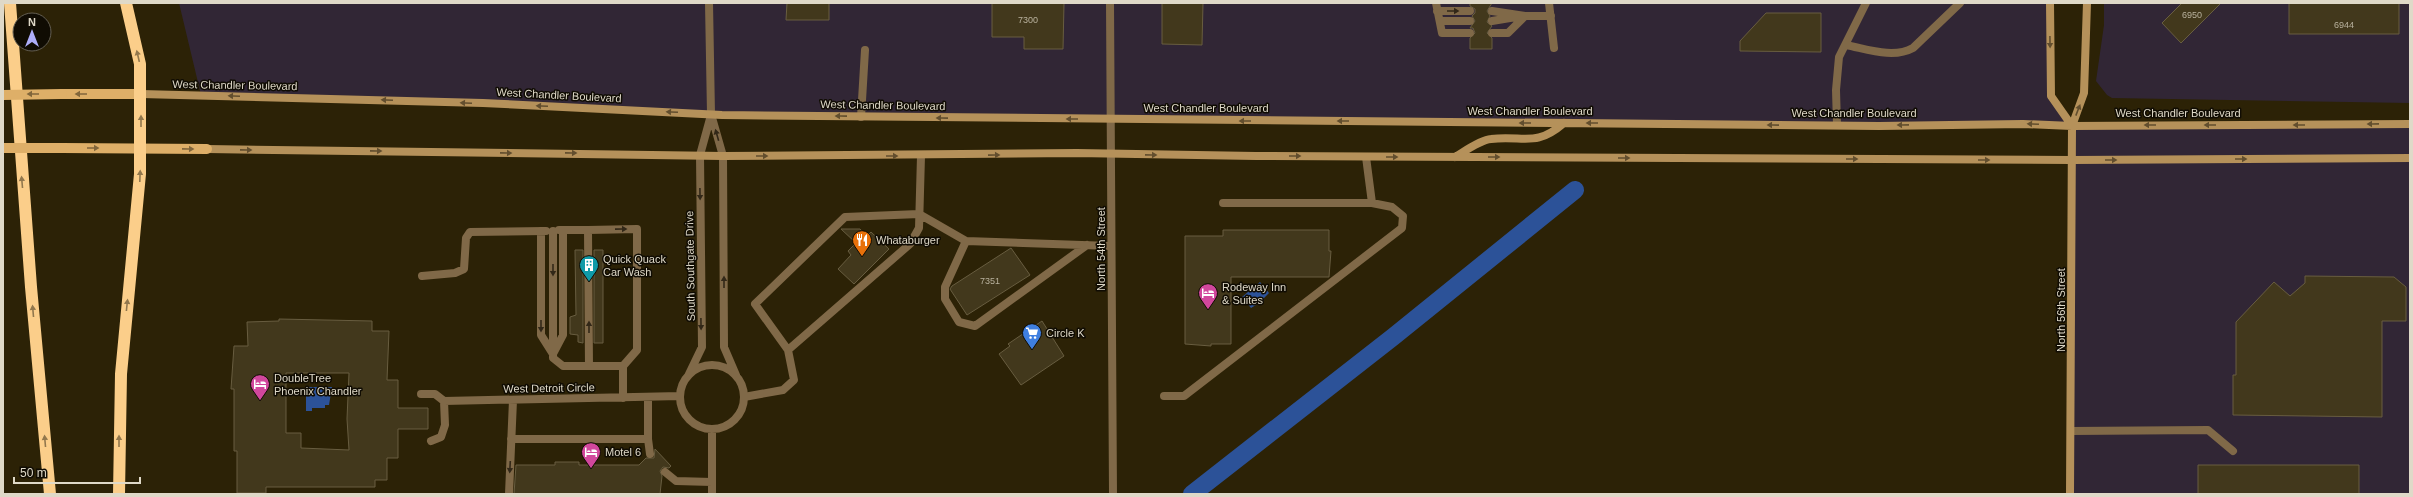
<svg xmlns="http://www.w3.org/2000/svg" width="2413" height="497" font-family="Helvetica,sans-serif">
  <rect width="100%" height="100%" fill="#2c2206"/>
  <path fill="#312635" d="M179,3H2050L2051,96L2072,126L2410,124V494H2071L2072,127L722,115L201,95Z
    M2104,3H2410V103L2112,98L2107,95L2096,81L2104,25Z"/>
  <path fill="#2c5298" d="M1260,282L1269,293L1263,299L1264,300L1251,308L1242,297Z
    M306,387H332L329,405H325V408H312V411H306Z"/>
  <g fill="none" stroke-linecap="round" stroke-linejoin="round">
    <path stroke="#2c5298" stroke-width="18" d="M1192,494L1393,337L1575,190"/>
  </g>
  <path fill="#42381c" stroke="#685d40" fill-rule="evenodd" d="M787,3H829V20H786Z
    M992,3H1064L1063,49H1024V37H992Z
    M1162,3H1203L1202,45L1162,44Z
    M1470,3H1492L1487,11L1490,16L1487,22L1492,26L1487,33L1492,38V49H1470V38L1475,33L1473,28H1470L1475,21L1472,16L1475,13V9L1470,6Z
    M2182,3H2221L2181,43L2162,23Z
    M2289,3H2399V34H2289Z
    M1766,13H1821V52L1740,51V41Z
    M841,229H860L867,236L871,232L889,249L854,284L838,269L851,255L848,251L856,243Z
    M1223,230H1329V251H1331L1329,277H1231V344H1211V346L1185,344V236H1223Z
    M1011,248L1030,275L967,315L950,289L952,286Z
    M575,250H583V343L578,342V335L570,334V317L576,315Z
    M594,250H603V343H594Z
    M2305,276L2394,277L2406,287V321H2382V417L2233,415V375H2236V322L2274,282L2290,296L2305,283Z
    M279,319L372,321V331H389L387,380H398V408H428V429H398V458H387V480H375V487H266V493H237V451H234V389H231L234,346H248L247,322L279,321ZM286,373H349L347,419L349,450L301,448V433H286Z
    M1042,321L1064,356L1021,385L999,354L1010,346L1008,344Z
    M655,449L671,466L669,468L663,467L660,471L662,476L660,494H514L516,465H555V462H579V465H639L646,458H654Z
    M2198,465H2359V494H2198Z"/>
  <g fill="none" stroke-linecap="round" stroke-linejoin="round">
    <path stroke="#806948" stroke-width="8" d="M709,3L711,114L723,156L724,347L736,375
      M1436,3L1442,33H1470
      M1549,3L1554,48
      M1437,11H1470
      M1492,11L1525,16
      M1440,21H1470
      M1492,21L1516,17
      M1492,33H1508L1525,16H1551
      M1846,45C1867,49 1893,59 1913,48L1960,3
      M861,117L865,50
      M1837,125L1836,90L1839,57L1866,3
      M1223,203H1372
      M559,230H588
      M541,231V335L553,354L563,335V230
      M553,231V358L563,366H623
      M966,241L945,287V299L959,322L975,326L1087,245
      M422,276L455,273L464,269L466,238L470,232L546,231
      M788,350L755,304L845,217L919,214L966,241L1111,246
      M680 397a32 32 0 1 1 64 0a32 32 0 1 1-64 0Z
      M589,366L588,230L637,229V350L623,366V398
      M689,374L702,347L700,155L711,115
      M421,394H435L444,401L680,396
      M1164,396H1184L1402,228L1403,216L1392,207L1372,203L1366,157
      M744,397L783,390L794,380L788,350L910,244L919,228L921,156
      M2071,431L2208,430L2233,451
      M511,439H648V397
      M648,439L650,454
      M431,441L441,437L445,425L444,401
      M665,472L676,481L712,482
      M509,494L513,400
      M712,494V429"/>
    <path stroke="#806948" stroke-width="8" d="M1110,3L1113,494"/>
    <path stroke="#b5915a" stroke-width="8" d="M2050,3L2051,96L2072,126
      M141,94L483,103L722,115L1879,126L2023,124L2072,126L2410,124
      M207,149L723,156L1077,153L1256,156L2072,160L2410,158
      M1455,157C1465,151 1480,140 1491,139C1524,135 1535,148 1564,123
      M2070,494L2072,126L2084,93L2087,3"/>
    <path stroke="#deaf68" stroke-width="10" d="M62,94H141
      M62,148L207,149"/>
    <path stroke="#fbce8a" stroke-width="12" d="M10,3L31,287L50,494
      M119,494L121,374L140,174V64L126,3"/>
    <path stroke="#deaf68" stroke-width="10" d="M3,95L62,94
      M3,148H62"/>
  </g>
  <defs><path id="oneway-solid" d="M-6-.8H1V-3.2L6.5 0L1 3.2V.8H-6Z"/></defs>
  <g fill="#322818">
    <use href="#oneway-solid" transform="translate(1453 11)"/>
    <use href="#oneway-solid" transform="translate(717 135) rotate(-106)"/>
    <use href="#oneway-solid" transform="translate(700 194) rotate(89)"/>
    <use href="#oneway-solid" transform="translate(621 229) rotate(-1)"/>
    <use href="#oneway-solid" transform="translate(553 270) rotate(90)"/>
    <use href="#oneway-solid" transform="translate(724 282) rotate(-90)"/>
    <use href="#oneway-solid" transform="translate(701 324) rotate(89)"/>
    <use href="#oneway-solid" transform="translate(541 326) rotate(90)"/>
    <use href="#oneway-solid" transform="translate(589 327) rotate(-90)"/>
    <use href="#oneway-solid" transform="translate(510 467) rotate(93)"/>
  </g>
  <g fill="#624e2e">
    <use href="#oneway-solid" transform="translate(2050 42) rotate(89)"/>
    <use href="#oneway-solid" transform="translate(234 96) rotate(-178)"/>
    <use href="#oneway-solid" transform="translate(387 100) rotate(-178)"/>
    <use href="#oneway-solid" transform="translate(466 103) rotate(-178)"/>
    <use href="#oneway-solid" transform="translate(542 106) rotate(-177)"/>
    <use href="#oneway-solid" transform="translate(2078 110) rotate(-69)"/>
    <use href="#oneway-solid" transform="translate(672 112) rotate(-177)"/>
    <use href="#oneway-solid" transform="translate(841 116) rotate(-179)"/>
    <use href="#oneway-solid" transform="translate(942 118) rotate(-179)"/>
    <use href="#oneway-solid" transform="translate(1072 119) rotate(-180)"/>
    <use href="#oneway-solid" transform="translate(1245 121) rotate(-180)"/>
    <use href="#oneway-solid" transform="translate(1343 121) rotate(-180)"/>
    <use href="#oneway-solid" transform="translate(1525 123) rotate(-180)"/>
    <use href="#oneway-solid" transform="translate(1592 123) rotate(-180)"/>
    <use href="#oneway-solid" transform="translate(2033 124) rotate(-177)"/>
    <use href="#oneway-solid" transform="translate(2373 124) rotate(179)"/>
    <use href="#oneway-solid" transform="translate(1773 125) rotate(-179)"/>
    <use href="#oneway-solid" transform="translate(1903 125) rotate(179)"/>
    <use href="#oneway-solid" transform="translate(2150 125) rotate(-180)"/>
    <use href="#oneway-solid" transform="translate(2210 125) rotate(180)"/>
    <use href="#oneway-solid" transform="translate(2299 125) rotate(180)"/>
    <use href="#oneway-solid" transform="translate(246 150) rotate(1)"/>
    <use href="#oneway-solid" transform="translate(376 151) rotate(1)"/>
    <use href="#oneway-solid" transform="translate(506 153) rotate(1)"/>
    <use href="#oneway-solid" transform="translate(571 153) rotate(1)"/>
    <use href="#oneway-solid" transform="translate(994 155) rotate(-1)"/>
    <use href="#oneway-solid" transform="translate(1151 155) rotate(1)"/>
    <use href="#oneway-solid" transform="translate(762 156)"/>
    <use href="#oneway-solid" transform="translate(892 156)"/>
    <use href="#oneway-solid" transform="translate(1295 156)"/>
    <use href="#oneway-solid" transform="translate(1392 157)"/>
    <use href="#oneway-solid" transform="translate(1494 157)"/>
    <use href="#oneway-solid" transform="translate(1624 158)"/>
    <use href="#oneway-solid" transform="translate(1852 159)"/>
    <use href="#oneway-solid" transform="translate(2241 159)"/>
    <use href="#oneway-solid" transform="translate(1984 160)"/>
    <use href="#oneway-solid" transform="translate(2111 160)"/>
  </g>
  <g fill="#91774d">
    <use href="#oneway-solid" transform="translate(138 56) rotate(-103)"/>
    <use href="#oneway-solid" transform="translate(141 121) rotate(-90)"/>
    <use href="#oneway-solid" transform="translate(140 176) rotate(-88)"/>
    <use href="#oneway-solid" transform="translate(22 182) rotate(-95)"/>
    <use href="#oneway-solid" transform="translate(127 305) rotate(-84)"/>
    <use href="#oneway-solid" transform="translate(33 311) rotate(-95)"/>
    <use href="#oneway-solid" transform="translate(45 441) rotate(-95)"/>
    <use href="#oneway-solid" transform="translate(119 441) rotate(-90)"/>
  </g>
  <g fill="#81663b">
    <use href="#oneway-solid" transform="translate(33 94) rotate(180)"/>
    <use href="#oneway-solid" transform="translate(81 94) rotate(-180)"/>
    <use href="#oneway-solid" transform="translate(93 148)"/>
    <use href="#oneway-solid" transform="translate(188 149) rotate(1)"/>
  </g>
  <defs>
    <g id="restaurant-pin" transform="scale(1)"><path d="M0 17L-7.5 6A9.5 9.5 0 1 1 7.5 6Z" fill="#e8710a" stroke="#100c03"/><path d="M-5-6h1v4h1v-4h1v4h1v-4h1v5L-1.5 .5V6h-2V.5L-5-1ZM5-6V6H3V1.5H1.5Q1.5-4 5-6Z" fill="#fff"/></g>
    <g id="building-pin" transform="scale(1)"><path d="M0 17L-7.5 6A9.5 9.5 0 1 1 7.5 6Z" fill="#0f9aa8" stroke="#100c03"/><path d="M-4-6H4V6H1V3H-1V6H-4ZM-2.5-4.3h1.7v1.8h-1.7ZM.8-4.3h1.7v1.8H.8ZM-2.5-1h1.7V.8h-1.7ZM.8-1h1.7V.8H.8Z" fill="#fff"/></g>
    <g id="hotel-pin" transform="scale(1)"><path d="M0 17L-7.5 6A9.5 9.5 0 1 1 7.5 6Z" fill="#d1479c" stroke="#100c03"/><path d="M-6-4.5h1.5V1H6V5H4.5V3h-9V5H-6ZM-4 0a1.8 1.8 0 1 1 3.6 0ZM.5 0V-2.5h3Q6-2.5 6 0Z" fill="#fff"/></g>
    <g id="supermarket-pin" transform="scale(1)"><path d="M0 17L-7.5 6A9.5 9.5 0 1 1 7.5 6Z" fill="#3f7fe0" stroke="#100c03"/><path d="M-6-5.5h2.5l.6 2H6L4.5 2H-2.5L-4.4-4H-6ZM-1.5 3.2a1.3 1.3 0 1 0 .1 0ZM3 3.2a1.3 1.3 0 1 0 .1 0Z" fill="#fff"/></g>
  </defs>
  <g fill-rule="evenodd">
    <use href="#restaurant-pin" x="862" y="240"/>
    <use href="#building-pin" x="589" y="265"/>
    <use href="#hotel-pin" x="1208" y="293"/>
    <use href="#supermarket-pin" x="1032" y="333"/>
    <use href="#hotel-pin" x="260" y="384"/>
    <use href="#hotel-pin" x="591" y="452"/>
  </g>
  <g text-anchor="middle" stroke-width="3" stroke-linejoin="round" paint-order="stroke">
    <g font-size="9" fill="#b8b19d">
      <text x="2192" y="18">6950</text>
      <text x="1028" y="23">7300</text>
      <text x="2344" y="28">6944</text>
      <text x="990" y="284">7351</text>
    </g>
    <g font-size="11" fill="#dfd9c8" stroke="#100c03">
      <text transform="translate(235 85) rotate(1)" y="4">West Chandler Boulevard</text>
      <text transform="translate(559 95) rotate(3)" y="4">West Chandler Boulevard</text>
      <text transform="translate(883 105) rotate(1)" y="4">West Chandler Boulevard</text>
      <text x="1206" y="112">West Chandler Boulevard</text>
      <text x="1530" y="115">West Chandler Boulevard</text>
      <text x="1854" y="117">West Chandler Boulevard</text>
      <text x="2178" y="117">West Chandler Boulevard</text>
      <text transform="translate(1101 249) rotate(-90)" y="4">North 54th Street</text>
      <text transform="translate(690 266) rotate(-91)" y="4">South Southgate Drive</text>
      <text transform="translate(2061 310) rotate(-90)" y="4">North 56th Street</text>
      <text transform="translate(549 388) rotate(-1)" y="4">West Detroit Circle</text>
    </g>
    <g font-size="11" fill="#dfd9c8" stroke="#100c03" text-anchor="start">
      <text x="876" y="244">Whataburger</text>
      <text x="603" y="263">Quick Quack<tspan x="603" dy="13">Car Wash</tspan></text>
      <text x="1222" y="291">Rodeway Inn<tspan x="1222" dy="13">&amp; Suites</tspan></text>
      <text x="1046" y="337">Circle K</text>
      <text x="274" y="382">DoubleTree<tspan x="274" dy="13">Phoenix Chandler</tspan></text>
      <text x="605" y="456">Motel 6</text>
    </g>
  </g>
  <rect width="2413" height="497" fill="none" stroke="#dfd9c8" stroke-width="8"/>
  <g transform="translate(32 32)"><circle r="19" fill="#100c03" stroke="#635e52"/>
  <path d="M0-3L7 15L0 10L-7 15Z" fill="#aeaefa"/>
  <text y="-6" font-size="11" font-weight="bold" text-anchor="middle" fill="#dfd9c8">N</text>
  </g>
  <path d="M14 477v6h126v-6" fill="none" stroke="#dfd9c8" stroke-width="2"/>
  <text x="20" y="477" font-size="12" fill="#dfd9c8" stroke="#100c03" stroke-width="3" paint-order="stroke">50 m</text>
</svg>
